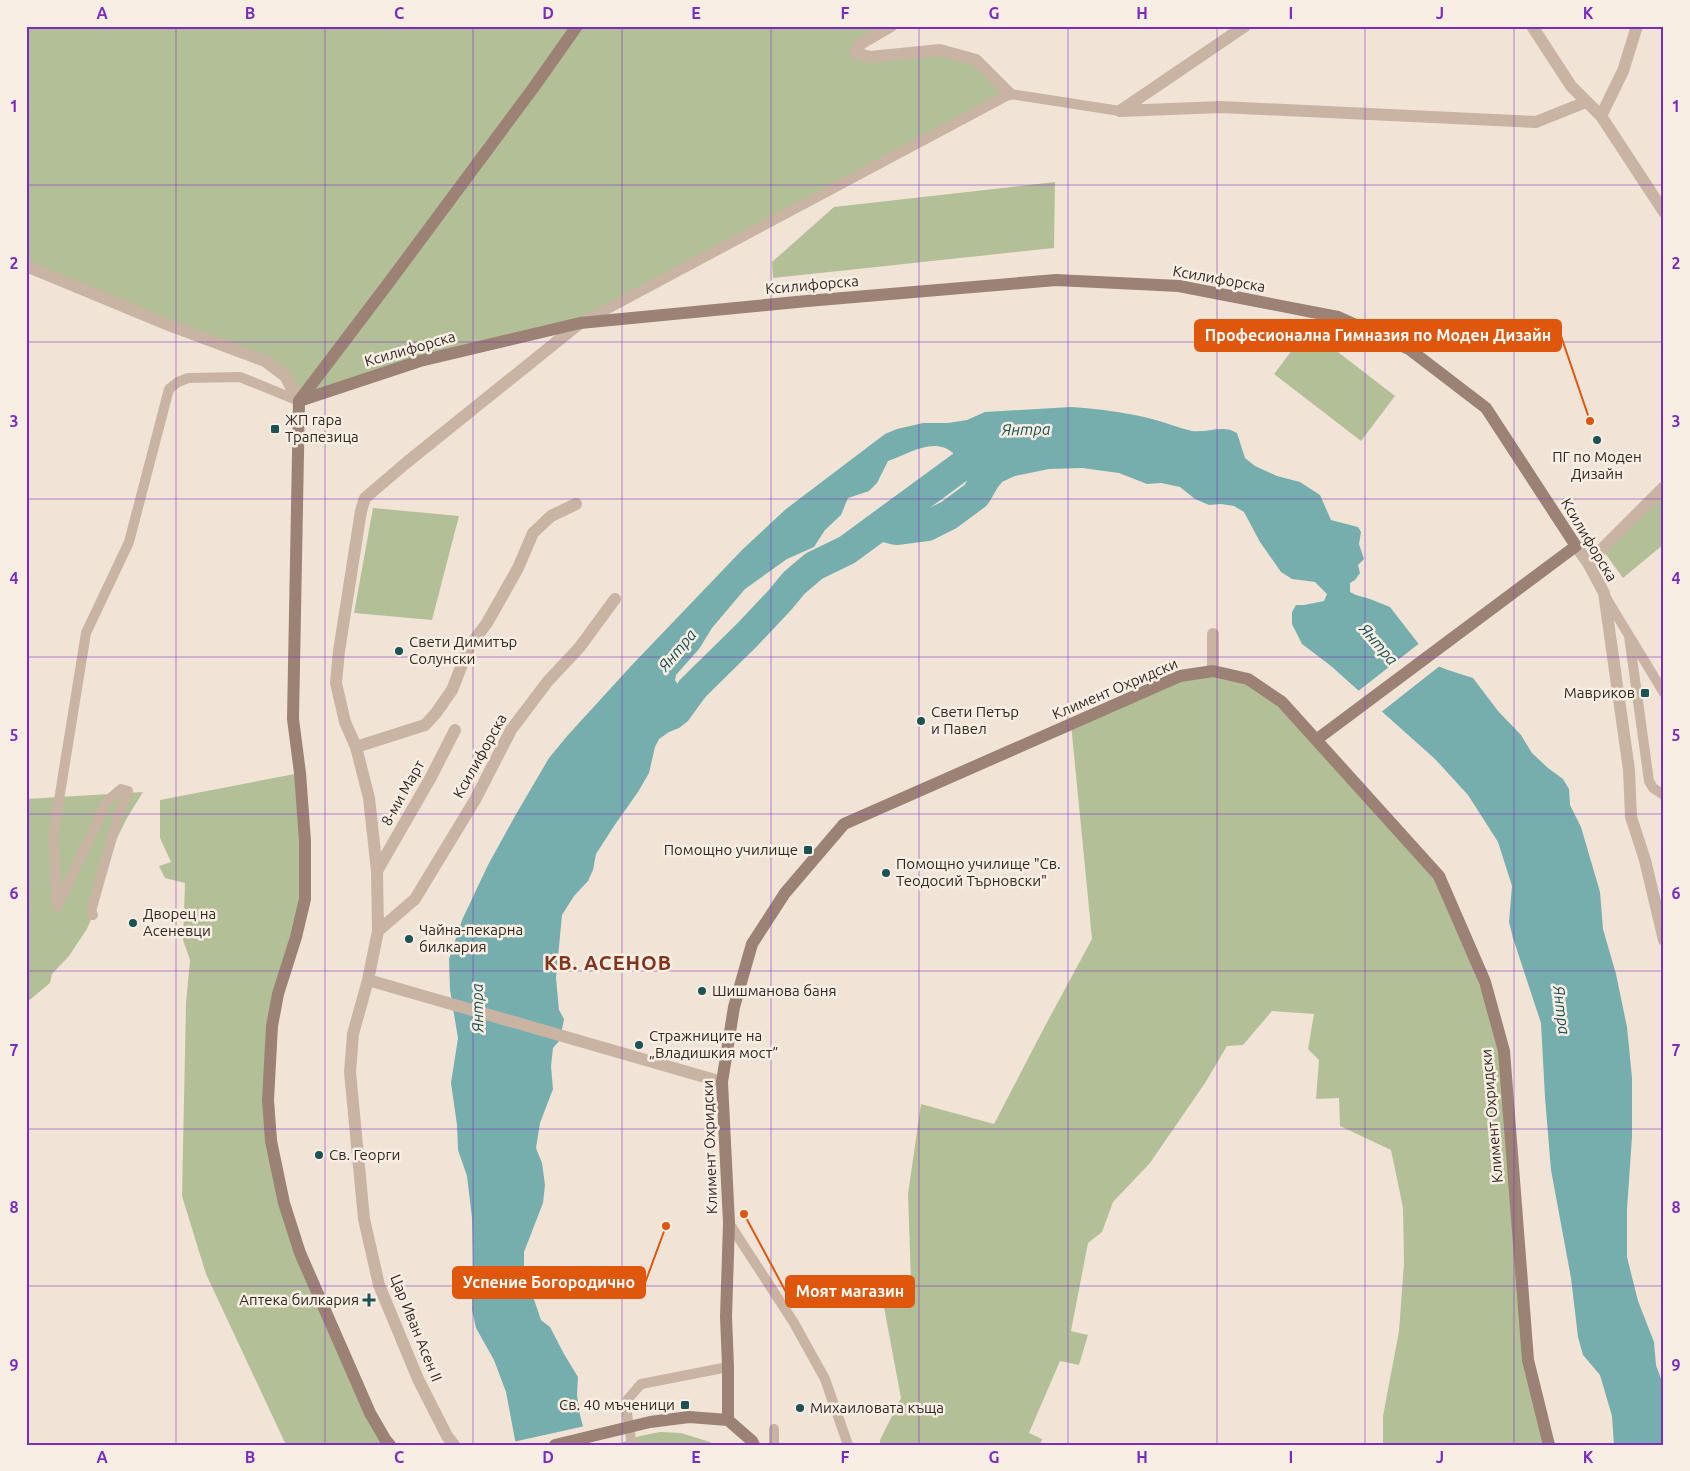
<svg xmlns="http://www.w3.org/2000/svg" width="1690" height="1471" font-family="Ubuntu,sans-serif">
  <rect width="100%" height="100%" fill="#f1e4d7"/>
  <path fill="#b3c097" d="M26,26H891L857,52L940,50L976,60L1010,94L580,323L420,361L299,401L285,376L26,266Z
    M1055,182L1054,248L773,278L772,262L834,207Z
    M1308,329L1395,396L1361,441L1274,374Z
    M1664,487V544L1623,578L1602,549Z
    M373,508L459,516L432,620L354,613Z
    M1213,671L1248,679L1282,702L1439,876L1504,1051L1528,1360L1549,1445H1383V1416L1399,1331L1404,1263L1403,1208L1391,1150L1340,1126L1339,1098L1316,1099L1319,1060L1308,1049L1314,1014L1272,1011L1243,1045L1227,1046L1205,1083L1150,1163L1113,1202L1102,1232L1088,1243L1071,1331L1088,1335L1079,1365L1060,1361L1029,1433L1042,1439L1040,1445H880V1440L901,1398L880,1286L911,1281L908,1194L921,1104L994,1124L1045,1026L1092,939L1071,724L1180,676Z
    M300,773L305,899L278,994L269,1070L284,1203L390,1445H286L206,1274L182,1196L186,1003L190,960L183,940L185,883L165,878L159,866L171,862L160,838V800Z
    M143,792L127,818L115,842L95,910L87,929L69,956L52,974L50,983L26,1003V799Z
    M660,1432L681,1433L710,1442L714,1445H615L640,1436Z"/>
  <path fill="#76aeae" d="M1071,407C1099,409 1125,412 1152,419C1165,422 1178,428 1192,431C1208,433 1223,424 1237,433L1245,458L1255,466L1277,476L1300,482L1320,495L1331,520L1358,527L1361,532L1359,544L1364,559L1358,565L1360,573L1355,580L1350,583V592L1356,595L1370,599L1390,607L1435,665L1448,670L1473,678L1498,711L1521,735L1532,753L1548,768L1563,779L1569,789L1570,805L1581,827L1600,892L1603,929L1616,974L1627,1027L1632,1078V1137L1627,1209V1257L1638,1301L1654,1342L1656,1365L1664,1387V1445H1614L1612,1416L1600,1375L1583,1355L1578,1337L1571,1278L1551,1170L1545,1097L1541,1023L1513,938L1509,922L1512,886L1498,842L1468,795L1435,759L1331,666L1302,644L1292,624V612L1296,605H1304L1324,601L1327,594L1315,582L1292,579L1281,572L1260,542L1244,512L1234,506L1221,504L1209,505L1195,499L1180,487L1161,483L1147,484L1119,473L1082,468L1049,469L1015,476L1004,481L992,480L980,475L966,473L952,478H946L945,474L953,463V453C934,436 908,454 888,461L877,483L869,491L848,498L841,515L825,530L814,547L787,559L745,589L712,628L699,649L676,675L675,680L678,685L685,686L693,680L704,665L716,658L722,665L714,675L710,684L709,692L688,721L679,728L669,732L659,739L655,747L649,773L638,792L614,826L596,854L593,870L588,881L574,896L562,915L556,978L559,1010L564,1019L560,1040L553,1048L551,1066L553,1089L540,1123L536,1148L542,1163L545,1185L543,1203L524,1252V1270L541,1320L550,1327L564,1354L578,1377L577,1395L580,1415L588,1445H516L506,1392L494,1360L476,1328L472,1310L473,1260L472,1218L467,1176L458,1150L457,1125L451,1083L458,1038L450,990L449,959L462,920L488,865L515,816L549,758L568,735L631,666L742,550L786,509L885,434L897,429L923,423H948L967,420L985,412Z"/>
  <path fill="#f1e4d7" d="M1421,642L1437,663L1441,665L1380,713L1357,692Z
    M585,1426L590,1445H514L513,1442Z"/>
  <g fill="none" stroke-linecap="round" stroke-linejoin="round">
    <path stroke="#76aeae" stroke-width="30" d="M880,526L896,530L927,526L949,515L976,495L986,478L1013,447
      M691,690L747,635L780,600L794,583L814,566L847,550L978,454"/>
    <path stroke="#c9b3a3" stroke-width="10" d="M583,322L1010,94L1120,111
      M1605,596L1664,693
      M1629,636L1649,781L1653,788L1664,795
      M93,915L91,911L119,813L128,791L121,789L107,801L57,907L53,837L86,633L129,542L169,389L178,382L188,378L240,377L299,401
      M729,1223L794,1323L825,1379L848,1445
      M774,1429V1445
      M632,1445L627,1414L628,1399L641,1384L728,1367"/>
    <path stroke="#c9b3a3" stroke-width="12" d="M891,26L860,44L856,53L870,57L940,50L976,60L1010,94
      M1532,26L1571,86L1601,116L1664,212
      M1120,111L1221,107L1536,122L1586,102
      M1120,111L1245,26
      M1601,116L1623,71L1637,26
      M26,266L171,326L265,361L285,376L299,401
      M1576,546L1588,563L1604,593L1629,770L1631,817L1645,860L1664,940
      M1588,563L1664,487
      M1213,671V634
      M356,747L425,725L436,713L452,690L469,647L487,623L518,568L533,533L551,516L576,504
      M377,871L431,777L455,730
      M378,931L415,899L475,800L511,730L548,681L579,648L615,599
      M368,980L722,1082
      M454,1445L447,1436L418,1379L379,1285L364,1219L350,1072L353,1034L368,980L378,931L377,871L369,798L356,747L345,722L336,683L339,651L361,511L365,498L406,463L580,323"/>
    <path stroke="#9c8275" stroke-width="12" d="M299,401L420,361L580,323L807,301L1056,280L1179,286L1338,317L1409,349L1486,408L1576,546L1316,740
      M728,1420V1367L726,1317L729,1223L722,1082L734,1007L752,944L785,893L844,824L1180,676L1213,671L1248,679L1282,702L1439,876L1485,982L1504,1051L1528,1360L1549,1445
      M390,1445L385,1439L370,1413L300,1253L284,1203L271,1141L268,1100L272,1026L278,994L296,937L305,899V841L300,773L293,719L299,401L387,285L534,87L577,26
      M555,1445L650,1422L689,1417L728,1420L752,1441L754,1445"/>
  </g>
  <path fill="none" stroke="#7b2cbf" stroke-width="1" stroke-opacity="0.55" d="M176,26V1445M325,26V1445M473,26V1445M622,26V1445M771,26V1445M919,26V1445M1068,26V1445M1217,26V1445M1365,26V1445M1514,26V1445M26,185H1664M26,342H1664M26,499H1664M26,657H1664M26,814H1664M26,971H1664M26,1129H1664M26,1286H1664"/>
  <g fill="#1b5355" stroke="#f9eee3" stroke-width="2">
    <rect x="270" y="424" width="10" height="10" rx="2.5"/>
    <circle cx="1597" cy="440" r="5"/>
    <circle cx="399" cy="651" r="5"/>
    <rect x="1640" y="688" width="10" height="10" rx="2.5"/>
    <circle cx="921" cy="721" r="5"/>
    <rect x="803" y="845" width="10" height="10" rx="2.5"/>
    <circle cx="886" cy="873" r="5"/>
    <circle cx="133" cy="923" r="5"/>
    <circle cx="409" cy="939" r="5"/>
    <circle cx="702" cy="991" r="5"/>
    <circle cx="639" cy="1045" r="5"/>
    <circle cx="319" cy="1155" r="5"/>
    <path d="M366.5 1292.5h5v5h5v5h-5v5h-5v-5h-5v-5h5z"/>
    <rect x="680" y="1400" width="10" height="10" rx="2.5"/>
    <circle cx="800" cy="1408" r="5"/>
  </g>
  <g text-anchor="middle" stroke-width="5" stroke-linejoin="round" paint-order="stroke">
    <g font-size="15" fill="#342925" stroke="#f9eee3">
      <text transform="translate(1219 279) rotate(10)" y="5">Ксилифорска</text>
      <text transform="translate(812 285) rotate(-5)" y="5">Ксилифорска</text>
      <text transform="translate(410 349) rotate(-16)" y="5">Ксилифорска</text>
      <text transform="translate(1589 540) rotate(59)" y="5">Ксилифорска</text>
      <text transform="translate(1115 689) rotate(-23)" y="5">Климент Охридски</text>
      <text transform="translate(480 756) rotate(-61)" y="5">Ксилифорска</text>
      <text transform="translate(403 793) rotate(-61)" y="5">8-ми Март</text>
      <text transform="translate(1492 1116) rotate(-95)" y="5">Климент Охридски</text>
      <text transform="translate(710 1147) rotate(-92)" y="5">Климент Охридски</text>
      <text transform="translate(416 1328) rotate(68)" y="5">Цар Иван Асен II</text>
    </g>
    <g font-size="15" fill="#342925" stroke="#f9eee3" text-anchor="start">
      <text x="285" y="425">ЖП гара<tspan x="285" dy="17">Трапезица</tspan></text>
      <text x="1597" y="462" text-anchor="middle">ПГ по Моден<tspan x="1597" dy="17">Дизайн</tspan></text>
      <text x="409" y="647">Свети Димитър<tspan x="409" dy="17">Солунски</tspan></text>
      <text x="1635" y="698" text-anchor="end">Мавриков</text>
      <text x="931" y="717">Свети Петър<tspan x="931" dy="17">и Павел</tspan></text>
      <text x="798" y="855" text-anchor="end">Помощно училище</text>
      <text x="896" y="869">Помощно училище "Св.<tspan x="896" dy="17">Теодосий Търновски"</tspan></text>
      <text x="143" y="919">Дворец на<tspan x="143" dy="17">Асеневци</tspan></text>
      <text x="419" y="935">Чайна-пекарна<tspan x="419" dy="17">билкария</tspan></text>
      <text x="712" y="996">Шишманова баня</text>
      <text x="649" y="1041">Стражниците на<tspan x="649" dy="17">„Владишкия мост”</tspan></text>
      <text x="329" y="1160">Св. Георги</text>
      <text x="359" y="1305" text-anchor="end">Аптека билкария</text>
      <text x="675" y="1410" text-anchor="end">Св. 40 мъченици</text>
      <text x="810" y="1413">Михаиловата къща</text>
    </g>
    <g font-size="16" font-style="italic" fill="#1b5355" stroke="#f9eee3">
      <text transform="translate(1026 429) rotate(-1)" y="6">Янтра</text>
      <text transform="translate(1379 644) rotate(49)" y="6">Янтра</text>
      <text transform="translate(677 650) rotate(-50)" y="6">Янтра</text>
      <text transform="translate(477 1008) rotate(-91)" y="6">Янтра</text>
      <text transform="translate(1562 1010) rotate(83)" y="6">Янтра</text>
    </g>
    <g font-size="20" font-weight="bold" letter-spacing="1" fill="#84331d" stroke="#f9eee3">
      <text x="608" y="970">КВ. АСЕНОВ</text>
    </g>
  </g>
  <path fill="none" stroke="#df570d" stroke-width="2" d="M1590 421L1561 336M666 1226L645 1283M744 1214L786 1292"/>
  <g fill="#df570d" stroke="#f9eee3" stroke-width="2">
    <circle cx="1590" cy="421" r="5"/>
    <circle cx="666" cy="1226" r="5"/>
    <circle cx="744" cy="1214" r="5"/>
  </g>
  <g fill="#df570d" stroke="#df570d" stroke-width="2">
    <rect x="1195" y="320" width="366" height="31" rx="5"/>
    <rect x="453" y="1267" width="192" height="31" rx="5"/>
    <rect x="786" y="1276" width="128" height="31" rx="5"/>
  </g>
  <g font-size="16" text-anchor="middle" font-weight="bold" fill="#fff">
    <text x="1378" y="341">Професионална Гимназия по Моден Дизайн</text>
    <text x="549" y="1288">Успение Богородично</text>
    <text x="850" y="1297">Моят магазин</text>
  </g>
  <rect width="1690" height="1471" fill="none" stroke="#f9eee3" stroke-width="55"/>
  <rect x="28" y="28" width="1634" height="1416" fill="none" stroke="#7b2cbf" stroke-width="2"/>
  <g font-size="16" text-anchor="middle" font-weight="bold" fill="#7b2cbf">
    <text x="102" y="19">A</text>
    <text x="250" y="19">B</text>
    <text x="399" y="19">C</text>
    <text x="548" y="19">D</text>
    <text x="696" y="19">E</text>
    <text x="845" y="19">F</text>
    <text x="994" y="19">G</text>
    <text x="1142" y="19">H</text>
    <text x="1291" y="19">I</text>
    <text x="1440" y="19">J</text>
    <text x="1588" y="19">K</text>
    <text x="14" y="112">1</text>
    <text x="1676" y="112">1</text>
    <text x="14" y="269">2</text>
    <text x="1676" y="269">2</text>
    <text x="14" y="427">3</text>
    <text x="1676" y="427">3</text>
    <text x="14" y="584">4</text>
    <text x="1676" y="584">4</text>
    <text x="14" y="741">5</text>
    <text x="1676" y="741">5</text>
    <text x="14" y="899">6</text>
    <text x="1676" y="899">6</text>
    <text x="14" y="1056">7</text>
    <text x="1676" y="1056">7</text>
    <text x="14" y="1213">8</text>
    <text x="1676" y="1213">8</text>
    <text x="14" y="1371">9</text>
    <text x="1676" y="1371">9</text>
    <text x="102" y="1463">A</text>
    <text x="250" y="1463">B</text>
    <text x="399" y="1463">C</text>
    <text x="548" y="1463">D</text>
    <text x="696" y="1463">E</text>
    <text x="845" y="1463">F</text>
    <text x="994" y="1463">G</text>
    <text x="1142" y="1463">H</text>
    <text x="1291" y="1463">I</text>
    <text x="1440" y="1463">J</text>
    <text x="1588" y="1463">K</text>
  </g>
</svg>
